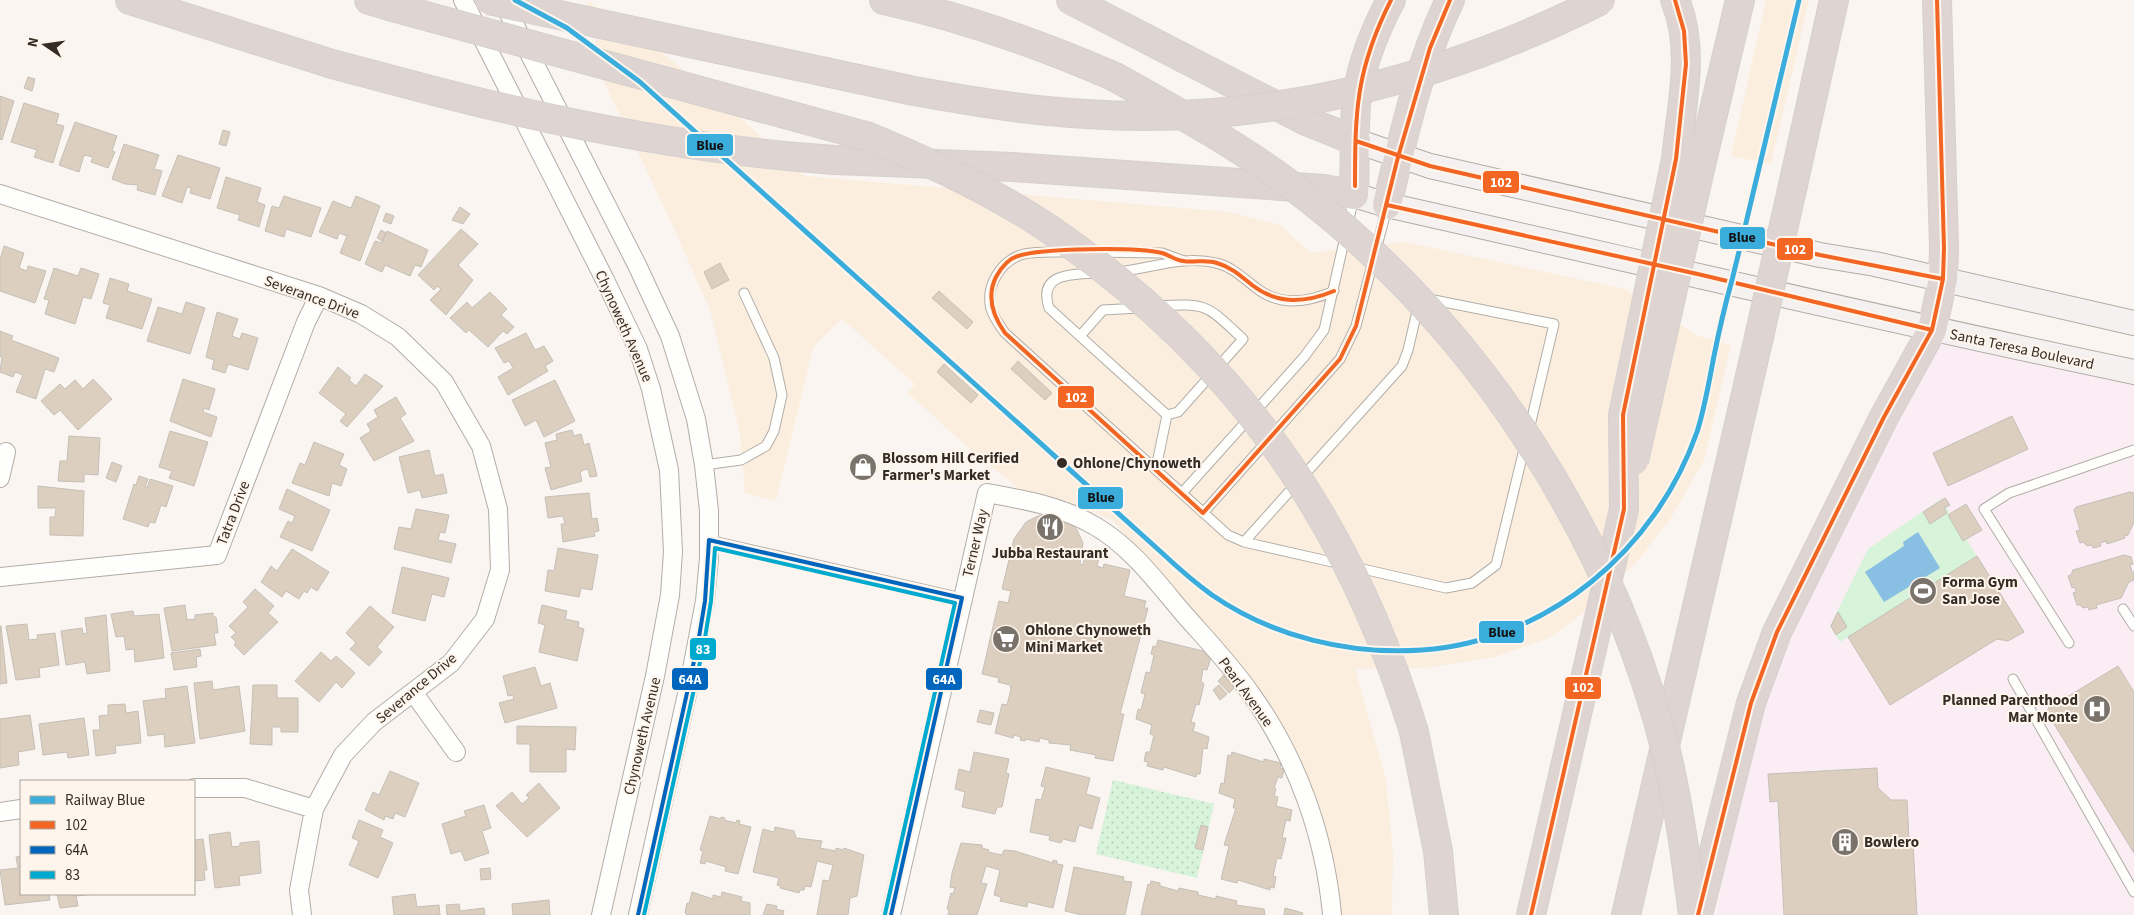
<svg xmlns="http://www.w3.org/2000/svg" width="2134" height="915" font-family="'Source Sans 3',sans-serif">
  <defs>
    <pattern id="park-dots" width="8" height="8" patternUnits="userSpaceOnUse" patternTransform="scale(1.25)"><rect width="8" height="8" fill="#d7f3d9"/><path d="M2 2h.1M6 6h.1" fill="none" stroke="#b9d1ba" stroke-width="1.8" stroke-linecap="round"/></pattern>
  </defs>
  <rect width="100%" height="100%" fill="#faf5f0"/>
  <path fill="#faedf3" d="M1932,330L2134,372V915H1717L1751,703Z"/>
  <path fill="#fceedf" d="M587,0L669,58L737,115L804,176L1230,212L1280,225L1311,253L1405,242L1625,289L1698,336L1731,345L1704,460L1671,518L1641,557L1593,606L1549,638L1495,657L1425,668L1355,669L1386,780L1393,854L1392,915H1339L1334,865L1321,813L1304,769L1280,722L1228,652L1113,521L1091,511L1025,493L975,454L908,393L915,384L842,319L813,347L776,501L745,493L740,433L710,310L667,213L604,82Z
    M1766,0H1809L1771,164L1731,156Z"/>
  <path fill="url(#park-dots)" d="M1113,780L1214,804L1197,878L1096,854Z"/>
  <path fill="#d7f3d9" d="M1941,499L2024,632L2008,641L1997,639L1890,705L1848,637L1840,642L1830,626L1868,549Z"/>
  <path fill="#89bfe3" d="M1918,532L1940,568L1884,602L1865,572L1904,546L1903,542Z"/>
  <path fill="#dccfbf" stroke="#c5bfb8" d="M28,77L35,79L32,91L24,88Z
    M0,96L14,101L2,140L0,139Z
    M24,103L59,114L56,124L64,126L53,163L34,157L37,150L11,142Z
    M75,122L117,136L112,151L115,152L108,168L91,162L93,157L84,155L79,172L59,165Z
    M223,130L230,132L226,146L219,144Z
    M124,144L159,155L154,169L162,171L155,195L137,190L138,185L125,184L112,179Z
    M178,155L220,168L210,199L190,193L191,188L187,187L182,203L162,196Z
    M226,177L261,188L257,202L265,205L259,227L238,220L240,215L217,208Z
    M284,196L321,208L311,237L286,229L284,237L265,231L272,206L279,208Z
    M356,196L380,206L360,261L340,253L347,236L339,233L337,239L319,232L333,201L351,208Z
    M460,207L470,214L463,224L452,220Z
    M386,213L394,216L391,224L383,221Z
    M461,229L478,244L458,265L473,280L446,315L430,300L441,289L437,286L434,290L418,275Z
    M381,230L386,233L382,241L377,238Z
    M387,231L428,250L421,267L415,265L410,276L385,265L382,272L365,264L375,241L382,243Z
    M4,246L24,253L19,268L27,271L28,266L46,271L35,303L0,291V260Z
    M720,263L729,280L712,289L704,272Z
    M54,268L78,276L81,268L99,274L91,299L83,297L75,324L45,314L49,300L44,299Z
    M110,278L129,284L127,291L152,299L142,329L106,318L110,305L103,303Z
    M939,291L973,322L967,329L932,298Z
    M490,292L507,309L501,315L514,327L507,334L503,331L488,347L469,330L466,333L450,318L467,302L472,308Z
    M186,302L205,308L190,354L147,341L158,307L182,314Z
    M217,312L238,319L232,336L240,339L242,333L258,338L248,370L228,364L225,373L212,369L214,360L206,357Z
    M0,331L13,336L11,340L59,358L54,372L45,369L36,399L16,392L23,375L15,372L13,377L0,372L2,357L0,356Z
    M526,333L535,350L544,346L553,361L545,366L548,371L508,395L498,377L513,368L509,361L504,363L495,348Z
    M1018,361L1052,393L1045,400L1011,369Z
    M944,364L978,395L971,403L937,372Z
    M338,367L351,378L349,380L356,386L365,374L383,386L347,427L340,421L346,414L319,393Z
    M93,379L112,399L78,430L60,410L54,415L41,401L60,384L65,389L75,380L83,389Z
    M183,379L215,389L209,410L204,408L203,412L217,417L211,437L170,421Z
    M555,380L575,421L544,437L536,420L525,426L512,400Z
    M396,397L406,414L400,418L414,441L374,461L360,438L371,431L367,424L378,417L374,410Z
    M2012,416L2028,449L1948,486L1933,453Z
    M572,430L574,436L581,434L584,445L589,443L597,476L590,477L588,469L583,470L580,473L582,481L551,490L545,468L551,467L545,443L557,440L556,434Z
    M170,431L208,442L194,486L169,478L172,471L159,467Z
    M69,436L100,438L98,475L84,474V482L58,481L60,461H67Z
    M314,442L344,454L339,465L347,469L341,486L332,483L329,496L292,483L300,463L305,465Z
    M429,450L435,476L443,474L447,493L422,498L420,490L408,493L399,457Z
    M112,462L122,466L116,482L106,478Z
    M139,476L148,479L145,487L147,488L150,479L173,486L166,507L161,505L155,523L150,522L148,527L123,519L134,484L136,485Z
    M38,486L84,491L83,536L50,535V517H55L56,508H38Z
    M287,489L330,510L312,551L280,537L288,521L292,523L295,516L279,509Z
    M2130,492L2134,493V522L2128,535L2124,536L2125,538L2107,544L2106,541L2100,543L2101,546L2093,548L2092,545L2087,546L2083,542L2080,543L2076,531L2080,530L2074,510L2076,507Z
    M589,493L592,519L597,518L599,531L594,532L595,536L563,542L561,524H565L563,516L548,518L545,497Z
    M1945,498L1950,505L1944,508L1947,513L1930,524L1923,512Z
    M1966,504L1982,530L1963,541L1948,515Z
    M416,509L449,515L445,533L440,532L438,540L456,544L451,563L394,549L399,527L411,529Z
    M1049,514L1072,524L1077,530L1083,543L1080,564L1083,565L1085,555L1099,558L1097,566L1103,568L1104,564L1130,570L1124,596L1146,601L1144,608H1148L1120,714H1124L1113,761L1095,758L1096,755L1070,750L1071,745L1049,743V740L1040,738L1039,742L1026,739L1025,741L1020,740L1021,737L1014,735L1013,738L995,733L1002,704L1007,705L1011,689L1010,685L998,682L999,678L982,674L999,601L1008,603L1011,591L1002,589L1014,539L1026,522L1038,516Z
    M558,548L598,555L592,590L581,588L579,597L545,591L548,570L554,571Z
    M292,549L329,572L317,591L311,587L307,593L304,591L299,599L286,591L282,597L261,582L271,566L277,571Z
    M2124,555L2131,557L2133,564L2130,565L2132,572H2134V580L2129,582L2121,598L2096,605L2097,608L2089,610L2088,607L2083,608L2080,605H2077L2073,593L2076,592L2075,587L2072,588L2068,576L2071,575L2073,570Z
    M1977,556L2024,632L2008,641L1997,639L1890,705L1848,637Z
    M402,567L449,578L444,597L432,594L425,621L392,613Z
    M255,589L274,606L268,613L278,622L244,655L234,645L236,642L231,637L236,633L229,626L248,607L243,602Z
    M185,605L187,620L195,619V615L213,613V617H216L218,633H214L216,645L172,651L164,608Z
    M542,605L567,611L565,619L579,622L578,627L584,629L577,661L539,652L545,625L538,623Z
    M370,606L394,627L377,647L382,652L369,666L350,649L356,643L346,633Z
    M133,611L134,616L159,614L164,658L135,662L134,649L126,650L124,636L116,637L111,614Z
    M1838,612L1847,627L1836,635L1831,626Z
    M106,615L110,671L87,674L85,662L66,665L61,631L82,628L83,634L87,633L85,618Z
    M27,624L29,640L38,639L37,635L55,633L59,665L39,668L40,677L16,680L6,626Z
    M1,626L7,683L0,684V626Z
    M1158,640L1207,652L1206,656L1211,657L1207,670L1203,669L1201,681L1204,684L1199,705L1196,704L1191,722L1195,723L1193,731L1209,737L1207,749L1203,748L1200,774H1197L1196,777L1164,767L1163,770L1147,766L1148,762L1144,761L1146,752H1150L1154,735L1150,734L1152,725L1136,719L1138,709L1141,710L1145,694L1141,693L1146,672L1150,673L1154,655L1151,654L1153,646L1156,647Z
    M200,649L201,656L196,657L197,667L174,670L171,653Z
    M321,652L331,661L336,656L355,673L342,688L336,682L319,702L295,681Z
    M2118,666L2134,692V853L2046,711L2049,708L2048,706L2066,695L2067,697Z
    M535,667L541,686L550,683L557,708L505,723L499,703L514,699L513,695L508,696L503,676Z
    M1224,675L1235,687L1229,693L1218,681Z
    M212,681L213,690L239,686L245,731L200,739L194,683Z
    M253,685H277V698H298V732H281V727H272V745L250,744Z
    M1219,685L1227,694L1220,700L1213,690Z
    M187,686L195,743L165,747L164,734L148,736L143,701L166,698L165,689Z
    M125,704L126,713L138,711L141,743L115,746L116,753L96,756L93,730H100L99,716L108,715V705Z
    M980,710L994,713L991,725L977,722Z
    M30,715L35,749L18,752L19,765L0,768V719Z
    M84,718L89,755L68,758L67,752L43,755L39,724Z
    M517,726L576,727L575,750L566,749V772H530V744H517Z
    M974,752L1009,759L1006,773L1009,774L1002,807H997L995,814L962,807L965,792L955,789L959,769L970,772Z
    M1232,752L1264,762V759L1281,763L1280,768L1284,769L1282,778L1278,777L1274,788L1276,789L1274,796L1278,797L1276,806L1292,810L1290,821L1286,820L1282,838H1286L1281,859L1277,858L1273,876L1276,877L1274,888L1270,887V890L1238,880L1237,883L1221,879L1229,846L1224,845L1236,808H1233L1235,799L1219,793L1221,783L1224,784L1228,755L1231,756Z
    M1046,767L1090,778L1086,794L1100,798L1092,829L1079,825L1075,842L1063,839L1061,843L1049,840L1050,836L1030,832L1036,799L1041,800L1045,787L1041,786Z
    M1877,768L1878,788L1891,800H1907L1909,840L1913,844L1917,915H1784L1778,801L1770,802L1768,774Z
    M390,771L419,783L405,817L395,813L393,819L385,816L384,820L365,810L373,792L379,795Z
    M539,783L560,808L527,837L496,806L512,792L522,804L529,798L526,795Z
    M484,805L491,828L482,831L489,853L465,861L461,851L451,854L442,824L466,816L464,811Z
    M710,816L721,819V817L725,818L724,820L736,823L737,820L740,821L739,824L751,827L738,874L725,871L726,867L706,861L705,864L700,863L703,851L700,850Z
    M359,820L383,830L380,837L393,843L378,878L349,865L359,841L352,838Z
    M1201,825L1208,827L1203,850L1195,848Z
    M775,827L794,831L796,838L822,841L820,848L836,851V848L843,850L844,848L864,855L857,896L850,898L848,915H817L823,880L829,881L833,865L817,861L811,887L805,886L804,890H800L799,893L780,888L781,886L777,885L779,878L753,872L763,829L774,832Z
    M230,832L232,847L240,846V843L259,841L261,873L239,876L240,885L215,888L209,835Z
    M203,839L207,870H204L205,880L194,881V840Z
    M961,843L982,845V848L989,850L988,852L1002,855L1004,850L1015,851L1053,863V860L1057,861V864L1063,865L1053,908L1028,902L1027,907L1000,901L1001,897L994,895L1000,870L986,866L981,883L987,884L977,915H948L949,909H947L951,893L953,894L955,888L950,887L952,873Z
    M21,856V894H49L50,900L5,905L0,870L18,868L16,857Z
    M1074,867L1124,877L1123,881L1132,882L1125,915H1082L1065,911Z
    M490,868L491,879L481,880L480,869Z
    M1151,881L1160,883V886L1178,891L1179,888L1198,892V895L1216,899V896L1237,901L1236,905L1264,909L1265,915H1141L1148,884L1150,885Z
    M692,892L713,899V895L721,897L722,892L742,897L741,901L750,903V915H687L685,913L687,903L689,904Z
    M57,894H95L76,896L78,906L60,908Z
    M415,894L417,907L439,905L440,915H394L392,897Z
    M549,900L550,915H513L512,904Z
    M459,904L460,911L484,908L485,915H447L446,905Z
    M767,904L777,906L776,909L784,911L783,915H763Z
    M1285,908L1303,913L1302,915H1284Z"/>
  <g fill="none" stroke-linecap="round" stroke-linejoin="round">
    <g stroke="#b2ada6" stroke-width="11">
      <path id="service" d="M1067,252C1053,252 1038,251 1024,254C1001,260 985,286 991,309C994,318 999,325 1005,333L1228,535L1244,542L1341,564
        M1093,252L1162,253L1184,261
        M1116,272C1149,269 1183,255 1216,263C1231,266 1243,278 1255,287C1279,307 1307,303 1334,291
        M1098,273C1075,275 1037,271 1049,308L1167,415
        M1429,299L1554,324L1529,430
        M1158,306C1209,303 1206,305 1243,339L1178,412L1167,415
        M1080,336L1103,310L1140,308
        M704,465L741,460L766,446L774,431L782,395L774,358L744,293
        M1156,468L1167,415
        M1182,493L1304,357L1324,330L1354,197
        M1203,513L1340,359L1356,326L1387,208
        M709,540L962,598
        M1244,542L1402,366L1408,350L1418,307
        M1354,567L1446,588L1472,583L1496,565L1525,445
        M2123,609L2134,626
        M2069,643L1984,509L2009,493L2134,450
        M2013,679L2134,892"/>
    </g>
    <g stroke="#b2ada6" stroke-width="20">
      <path id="minor" d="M463,0L605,280L638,349L651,389L669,470L673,552L670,595L655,676L601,915
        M502,0L637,265L670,336L696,419L704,465L709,511V558L705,601L689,685L638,915
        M0,194L319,296L361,314L398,337L444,382L481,446L498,509L500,570L485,619L451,663L374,722L343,755L314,809L299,890L302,915
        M0,478L6,452
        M0,577L217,555L306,322L319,296
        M413,692L456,752
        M194,788H245L314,809
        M0,812L21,809
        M891,915L987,493C1025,500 1061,506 1095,526C1131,547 1156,581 1183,613C1206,639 1231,665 1251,694C1297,758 1325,836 1332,915"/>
    </g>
    <g stroke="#b2ada6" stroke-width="26">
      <path id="secondary" d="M1356,141L1430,166L1820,255L1875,264L2134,323
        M1354,195L1387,205C1636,261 1884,320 2134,372"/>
    </g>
    <g stroke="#d5d1ce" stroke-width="30">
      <path id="motorway" d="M130,0L332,64L434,91
        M369,0L389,6
        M884,0C963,17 1039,44 1113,76
        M1071,0L1304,120L1356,141
        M1675,0C1696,50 1681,107 1676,159
        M835,160L1013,167L1324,189L1354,195C1355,165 1354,135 1356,106C1359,69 1374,32 1391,0
        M1701,165L1740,0
        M1793,185L1834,0
        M1387,205C1403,137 1419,64 1450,0
        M1414,732L1438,851L1444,915
        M1531,915L1624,509
        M1626,915L1759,337
        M1698,915L1751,703L1777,632L1884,417L1932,330L1943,279L1944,248L1937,0"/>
    </g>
    <use href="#service" stroke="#fefefd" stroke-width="9"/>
    <use href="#minor" stroke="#fefefd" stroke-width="18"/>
    <use href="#secondary" stroke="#f5f1f0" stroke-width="24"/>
    <use href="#motorway" stroke="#ded4d2" stroke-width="28"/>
    <g stroke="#d5d1ce" stroke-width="30" stroke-linecap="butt">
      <path id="motorway-bridge" d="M489,0L914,91C971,101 1029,111 1087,114C1265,126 1443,80 1601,0
        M389,6L869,137C931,163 993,191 1049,229C1234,355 1349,518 1414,732
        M1113,76C1180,113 1248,151 1308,198C1482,334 1612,537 1666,751C1679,805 1686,860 1693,915
        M434,91C565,125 699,151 835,160
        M1759,337L1793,185
        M1634,461L1701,165
        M1624,509L1623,415L1676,159"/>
    </g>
    <use href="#motorway-bridge" stroke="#ded4d2" stroke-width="28"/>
    <g stroke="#fef5ec" stroke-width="8">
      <path id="bus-1" d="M1356,141L1430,166L1820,255L1943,279
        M1355,186C1355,111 1356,69 1391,0
        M1387,205L1702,275L1932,330
        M1203,513L1005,333C993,316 986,297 996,277C1001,268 1008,259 1018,256C1042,248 1136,247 1162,253C1169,255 1175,260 1183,261C1194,263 1206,259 1217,263C1231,267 1241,276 1252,285C1278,305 1305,303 1334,291
        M1203,513L1340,359L1356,326L1398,157L1430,48L1450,0
        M1531,915L1624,509L1623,415L1676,159L1686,64L1684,31L1675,0
        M1698,915L1751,703L1777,632L1884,417L1932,330L1943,279L1944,248L1937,0"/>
    </g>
    <g stroke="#fef5ec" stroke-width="8">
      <path id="bus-2" d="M638,915L698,643L705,601L709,540L962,598L891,915"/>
    </g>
    <g stroke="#fef5ec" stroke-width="8">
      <path id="bus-3" d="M644,915L704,644L711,601L715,548L955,603L885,914"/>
    </g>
    <use href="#bus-1" stroke="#f26522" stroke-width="4"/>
    <use href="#bus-2" stroke="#0065bd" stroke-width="4"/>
    <use href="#bus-3" stroke="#00a9ce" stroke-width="4"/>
    <g stroke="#fef5ec" stroke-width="9">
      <path id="rail-1" d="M515,0L567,28L640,82L1161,552C1177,567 1194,582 1212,595C1273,637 1349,655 1422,650C1549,641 1656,549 1697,432C1705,407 1709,381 1714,356C1719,331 1725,305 1732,280C1755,187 1777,94 1799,0"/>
    </g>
    <use href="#rail-1" stroke="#3baddc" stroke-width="5"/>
  </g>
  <defs>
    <g id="shop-disc" transform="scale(1.4375)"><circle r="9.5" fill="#7a736c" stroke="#fef5ec"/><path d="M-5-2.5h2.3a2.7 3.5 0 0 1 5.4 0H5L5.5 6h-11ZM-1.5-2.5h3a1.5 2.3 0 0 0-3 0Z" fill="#fff"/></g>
    <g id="restaurant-disc" transform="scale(1.4375)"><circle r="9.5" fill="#7a736c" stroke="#fef5ec"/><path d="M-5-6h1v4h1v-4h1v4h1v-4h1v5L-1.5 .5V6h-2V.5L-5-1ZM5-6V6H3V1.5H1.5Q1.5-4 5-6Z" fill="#fff"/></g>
    <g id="stadium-disc" transform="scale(1.4375)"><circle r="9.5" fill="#7a736c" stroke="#fef5ec"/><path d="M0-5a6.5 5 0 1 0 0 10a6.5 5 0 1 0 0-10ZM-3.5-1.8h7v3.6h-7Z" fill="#fff"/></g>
    <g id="supermarket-disc" transform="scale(1.4375)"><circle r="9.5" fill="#7a736c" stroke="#fef5ec"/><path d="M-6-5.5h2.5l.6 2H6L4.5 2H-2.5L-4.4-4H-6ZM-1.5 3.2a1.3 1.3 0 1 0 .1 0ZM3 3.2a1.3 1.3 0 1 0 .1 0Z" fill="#fff"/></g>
    <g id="hospital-disc" transform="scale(1.4375)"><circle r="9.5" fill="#7a736c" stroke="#fef5ec"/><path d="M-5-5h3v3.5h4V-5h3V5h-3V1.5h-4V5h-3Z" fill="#fff"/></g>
    <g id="building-disc" transform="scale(1.4375)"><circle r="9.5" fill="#7a736c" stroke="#fef5ec"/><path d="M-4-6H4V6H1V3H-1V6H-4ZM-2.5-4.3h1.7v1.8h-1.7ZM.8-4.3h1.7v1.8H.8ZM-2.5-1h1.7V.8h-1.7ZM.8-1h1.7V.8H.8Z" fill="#fff"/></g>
  </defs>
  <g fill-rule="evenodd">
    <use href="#shop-disc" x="863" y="467"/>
    <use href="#restaurant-disc" x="1050" y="527"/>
    <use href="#stadium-disc" x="1923" y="591"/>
    <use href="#supermarket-disc" x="1006" y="639"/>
    <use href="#hospital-disc" x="2097" y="709"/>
    <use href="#building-disc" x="1845" y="842"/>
  </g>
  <circle fill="#352d25" stroke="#fef5ec" stroke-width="2" cx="1062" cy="463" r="6"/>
  <g text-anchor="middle" stroke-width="4" stroke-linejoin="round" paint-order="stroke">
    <g font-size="15" fill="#352d25" stroke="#fef5ec">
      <text transform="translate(312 297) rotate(20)" y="5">Severance Drive</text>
      <text transform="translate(624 326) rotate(66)" y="5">Chynoweth Avenue</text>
      <text transform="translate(2022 349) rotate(12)" y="5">Santa Teresa Boulevard</text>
      <text transform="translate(233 513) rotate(-69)" y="5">Tatra Drive</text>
      <text transform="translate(975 543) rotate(-77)" y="5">Terner Way</text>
      <text transform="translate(416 688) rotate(-40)" y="5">Severance Drive</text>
      <text transform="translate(1246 692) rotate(54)" y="5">Pearl Avenue</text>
      <text transform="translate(642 736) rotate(-77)" y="5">Chynoweth Avenue</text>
    </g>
    <g font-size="15" font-weight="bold" fill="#352d25" stroke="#fef5ec" text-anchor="start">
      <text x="882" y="463">Blossom Hill Cerified<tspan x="882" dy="17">Farmer's Market</tspan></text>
      <text x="1050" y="558" text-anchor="middle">Jubba Restaurant</text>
      <text x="1942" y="587">Forma Gym<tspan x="1942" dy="17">San Jose</tspan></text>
      <text x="1025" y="635">Ohlone Chynoweth<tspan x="1025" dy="17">Mini Market</tspan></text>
      <text x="2078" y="705" text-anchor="end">Planned Parenthood<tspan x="2078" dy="17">Mar Monte</tspan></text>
      <text x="1864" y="847">Bowlero</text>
    </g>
    <g font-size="15" font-weight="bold" fill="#352d25" stroke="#fef5ec" text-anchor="start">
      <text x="1073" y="468">Ohlone/Chynoweth</text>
    </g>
  </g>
  <g stroke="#fef5ec" stroke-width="2">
    <rect x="686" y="133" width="48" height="24" rx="5" fill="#3baddc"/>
    <rect x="1482" y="170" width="38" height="24" rx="5" fill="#f26522"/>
    <rect x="1719" y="226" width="47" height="24" rx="5" fill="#3baddc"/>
    <rect x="1776" y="237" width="38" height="24" rx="5" fill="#f26522"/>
    <rect x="1057" y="385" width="38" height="24" rx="5" fill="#f26522"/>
    <rect x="1077" y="486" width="47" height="24" rx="5" fill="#3baddc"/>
    <rect x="1478" y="620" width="47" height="24" rx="5" fill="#3baddc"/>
    <rect x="689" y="637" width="28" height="24" rx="5" fill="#00a9ce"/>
    <rect x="671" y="667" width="38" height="24" rx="5" fill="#0065bd"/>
    <rect x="925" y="667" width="38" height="24" rx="5" fill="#0065bd"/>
    <rect x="1564" y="676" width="38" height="24" rx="5" fill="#f26522"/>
  </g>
  <g font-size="14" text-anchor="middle" font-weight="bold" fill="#fff">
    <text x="1501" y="187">102</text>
    <text x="1795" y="254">102</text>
    <text x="1076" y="402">102</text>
    <text x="703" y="654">83</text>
    <text x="690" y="684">64A</text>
    <text x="944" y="684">64A</text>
    <text x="1583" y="692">102</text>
  </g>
  <g font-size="14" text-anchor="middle" font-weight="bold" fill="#111">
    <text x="710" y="150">Blue</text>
    <text x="1742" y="242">Blue</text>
    <text x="1101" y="502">Blue</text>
    <text x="1502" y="637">Blue</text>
  </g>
  <rect x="20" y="780" width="175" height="115" fill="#fef5ec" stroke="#aea59c"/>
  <rect x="30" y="796" width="25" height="8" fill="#3baddc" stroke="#aea59c"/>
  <text x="65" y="805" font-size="15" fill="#352d25">Railway Blue</text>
  <rect x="30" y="821" width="25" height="8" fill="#f26522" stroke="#aea59c"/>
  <text x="65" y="830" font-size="15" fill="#352d25">102</text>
  <rect x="30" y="846" width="25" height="8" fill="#0065bd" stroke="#aea59c"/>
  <text x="65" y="855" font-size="15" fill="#352d25">64A</text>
  <rect x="30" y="871" width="25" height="8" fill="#00a9ce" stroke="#aea59c"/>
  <text x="65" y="880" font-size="15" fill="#352d25">83</text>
  <g transform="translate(45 45) rotate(283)" stroke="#fef5ec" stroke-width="4" paint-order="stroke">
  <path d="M0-4L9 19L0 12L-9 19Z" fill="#352d25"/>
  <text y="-8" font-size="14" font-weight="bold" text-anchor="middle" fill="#352d25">N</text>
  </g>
</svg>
